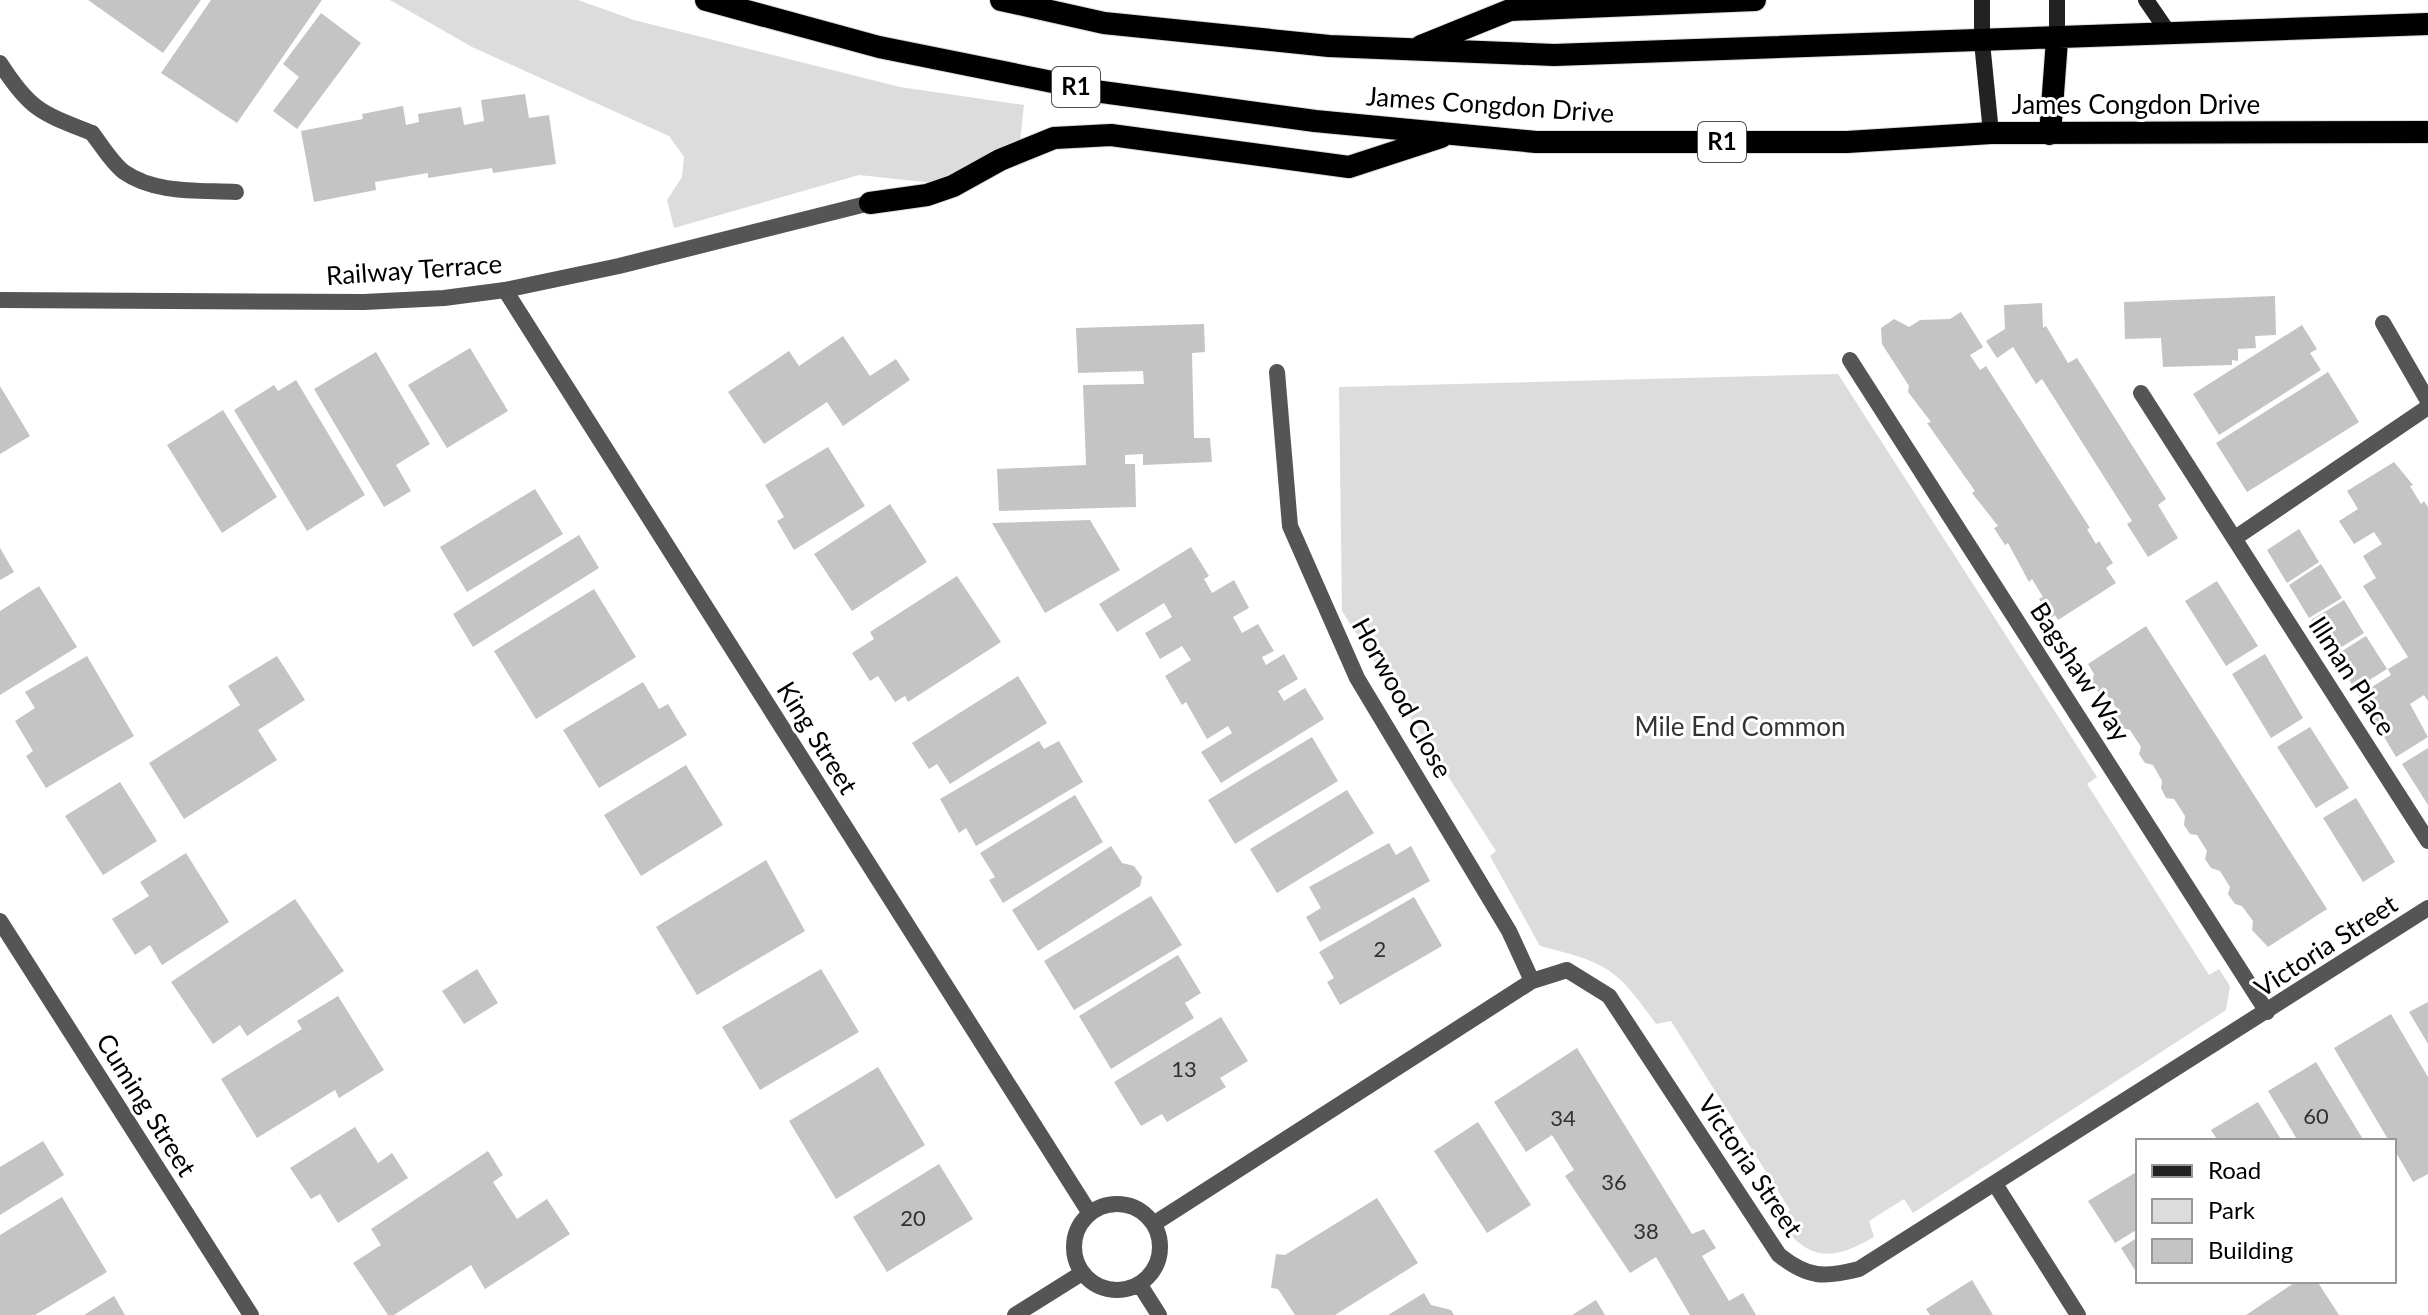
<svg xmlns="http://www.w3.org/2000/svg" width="2428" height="1315" font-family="Lato,sans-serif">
  <rect width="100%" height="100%" fill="#fff"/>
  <path fill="#dcdcdc" d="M390,0H578L634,20L900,87L1024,105L1020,142L943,184L859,175L674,228L667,200L682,177L684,157L669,136L472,47Z
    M1838,374L2097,777L2087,784L2209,975L2219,969L2230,986L2226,1010L1913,1213L1904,1199L1869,1221L1874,1237C1833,1261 1808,1262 1780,1221L1790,1210L1671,1021L1656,1024C1616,967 1607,963 1540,946L1490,856L1496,851L1342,611L1339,387Z"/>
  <path fill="#c4c4c4" d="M88,0H201L163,53Z
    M211,0H322L237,123L161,73Z
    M321,13L361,43L297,129L273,111L299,77L283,64Z
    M525,94L529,118L549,115L556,164L493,173L492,168L428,178V173L375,182L376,190L314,202L301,131L363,119L362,114L403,106L406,125L419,122L418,114L461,107L464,125L484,121L481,100Z
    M2275,296L2276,335L2255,336L2256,348L2238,349V361L2232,360V365L2163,367L2161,338L2125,339L2124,302Z
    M2042,303L2043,328L2046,326L2068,363L2077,358L2166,499L2158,505L2178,538L2148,557L2127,524L2132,521L2042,379L2036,384L2013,347L1997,358L1986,341L2005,329L2004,305Z
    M1961,312L1983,347L1970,355L1980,370L1986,366L2090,528L2087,529L2096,544L2099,541L2113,563L2106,568L2116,583L2058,620L2055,615L2051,618L2039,599L2043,597L2032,579L2029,582L2008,543L2005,545L1994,528L1998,526L1972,493L1975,491L1927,423L1931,422L1908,392L1909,386L1882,344L1881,328L1894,319L1909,327L1920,320L1950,319Z
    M1204,324L1205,352L1192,353L1194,438H1210L1212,462L1143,465V454L1125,455V464H1135L1136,507L999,511L997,469L1086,465L1083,385L1144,384L1143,371L1078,373L1076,328Z
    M2302,325L2317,349L2310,353L2321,370L2219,435L2193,394Z
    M843,336L870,376L896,359L910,380L843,426L827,402L764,444L728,392L789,351L799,366Z
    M470,348L508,411L447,448L408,385Z
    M376,352L430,444L396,465L411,491L384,507L314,389Z
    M2328,372L2359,422L2247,492L2216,443Z
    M296,380L365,495L307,531L234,410L274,385L278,391Z
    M0,386L30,436L0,454Z
    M223,410L277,497L222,533L167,445Z
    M828,447L865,506L794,550L777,521L784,517L765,485Z
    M2394,462L2413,485L2410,486L2421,504L2424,501L2428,507V701L2424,695L2410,704L2428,737L2396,757L2359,695L2391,675L2388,669L2408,657L2363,586L2376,578L2363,556L2382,544L2374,532L2354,544L2339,521L2358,509L2347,491Z
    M535,489L563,534L467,592L440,547Z
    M890,504L927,562L852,611L814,554Z
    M1090,520L1120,570L1045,613L992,523Z
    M2299,529L2319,562L2287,583L2267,550Z
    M579,535L599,568L473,647L453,614Z
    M1191,547L1209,576L1204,579L1212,593L1234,580L1249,608L1233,617L1242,633L1258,624L1274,651L1262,657L1266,665L1284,654L1298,679L1278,691L1284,701L1305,688L1324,719L1221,783L1201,752L1232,733L1228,726L1207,739L1186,702L1182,705L1165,676L1191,660L1182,646L1160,659L1145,633L1172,617L1164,603L1117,632L1099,604Z
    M0,548L14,572L0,580Z
    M2321,564L2342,598L2309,618L2289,585Z
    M957,576L1001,642L908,702L905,696L895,702L878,676L870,681L852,653L874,639L870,632Z
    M2217,581L2258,646L2226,666L2185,601Z
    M39,586L77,647L0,695V611Z
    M594,589L636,657L536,719L494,651Z
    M2344,600L2364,633L2332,653L2311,620Z
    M2146,626L2327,909L2268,947L2252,930L2253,921L2242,906L2235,904L2228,894L2230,887L2220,871L2211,868L2205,859L2207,851L2197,835L2190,834L2184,825L2185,816L2174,799L2166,798L2161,788L2162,781L2153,765L2145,763L2139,754L2141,747L2130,730L2122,728L2115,718L2117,709L2107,695L2098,692L2092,683L2094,674L2088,664Z
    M2366,636L2387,669L2355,689L2334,656Z
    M2265,654L2303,718L2271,738L2232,674Z
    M87,656L134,736L46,788L26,756L33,751L15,721L35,708L25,692Z
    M277,656L305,700L258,730L277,760L184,819L149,763L240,705L228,686Z
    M1018,676L1047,723L950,784L937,764L929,769L912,743Z
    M643,682L659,709L668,704L687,735L599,788L563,730Z
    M2310,727L2349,788L2316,808L2277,747Z
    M1312,737L1338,781L1235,844L1208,800Z
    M1039,741L1044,749L1059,741L1083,782L976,846L966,828L959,833L940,799Z
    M2428,748V805L2402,764Z
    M686,765L723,825L641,876L604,815Z
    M120,782L157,841L103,875L65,816Z
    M1347,790L1374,833L1277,893L1250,849Z
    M1075,795L1103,842L1003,903L989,880L995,877L980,853Z
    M2356,798L2395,862L2363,882L2323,818Z
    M1389,843L1396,855L1411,846L1430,881L1320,942L1306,917L1321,908L1309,887Z
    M1111,846L1122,863L1134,866L1142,877L1140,886L1038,951L1012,910Z
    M186,853L229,922L162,965L150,945L135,955L112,919L149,896L140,882Z
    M766,860L805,931L697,995L656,927Z
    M1151,896L1182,945L1074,1010L1044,961Z
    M1414,897L1442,946L1340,1005L1327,982L1334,978L1319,952Z
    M295,899L344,971L247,1036L240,1025L213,1044L171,982Z
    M1178,955L1201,993L1185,1003L1194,1018L1111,1069L1079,1016Z
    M477,969L498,1003L464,1024L442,991Z
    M821,969L859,1032L760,1090L722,1027Z
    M338,996L384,1070L339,1098L335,1090L257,1138L221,1079L302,1029L297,1021Z
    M2428,1002V1044L2409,1012Z
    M2391,1014L2428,1077V1174L2413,1182L2394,1149V1141H2389L2334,1048Z
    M1221,1017L1248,1061L1220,1078L1226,1087L1167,1122L1162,1114L1141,1126L1114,1082Z
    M1577,1048L1692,1234L1704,1229L1716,1248L1702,1256L1729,1301L1743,1293L1756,1315H1690L1656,1257L1630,1273L1565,1176L1574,1170L1552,1135L1526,1152L1494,1102Z
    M2316,1062L2364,1141H2298L2268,1091Z
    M878,1067L925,1145L836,1199L789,1121Z
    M2258,1102L2282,1141H2218L2211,1130Z
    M1478,1122L1531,1205L1487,1233L1434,1151Z
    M355,1127L378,1163L392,1153L408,1178L338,1223L320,1194L311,1199L290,1168Z
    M43,1141L64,1175L0,1215V1167Z
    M488,1151L503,1175L493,1182L517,1219L547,1199L570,1234L485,1289L471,1265L394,1315H388L353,1263L381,1245L371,1229Z
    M939,1164L973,1219L887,1272L853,1217Z
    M2138,1171V1229L2115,1243L2088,1201Z
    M62,1197L107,1272L35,1315H0V1235Z
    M1377,1198L1418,1263L1335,1315H1295L1278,1289L1271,1288L1276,1254L1285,1255Z
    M2138,1237V1275L2121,1248Z
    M1972,1280L1993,1315H1930L1926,1309Z
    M2297,1281H2317L2339,1315H2246Z
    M1424,1293L1431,1305L1451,1310L1454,1315H1388Z
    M114,1296L125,1315H84Z
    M1596,1300L1605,1315H1572Z"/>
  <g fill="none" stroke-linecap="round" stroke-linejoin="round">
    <g stroke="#dbdbdb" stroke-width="24">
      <path id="trunk" d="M706,0L879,47L1102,92L1315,121L1536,142H1847L1991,133L2428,132
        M1001,0L1104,23L1329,46L1554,55L2428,24
        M1421,46L1510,10L1755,0
        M2050,134L2057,40
        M870,203L927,195L953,186L1000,160L1054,138L1111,135L1349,167L1441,137"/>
    </g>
    <path stroke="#555" stroke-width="16" d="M92,133C102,146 112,163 124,172C155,194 200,190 236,192"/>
    <path stroke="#555" stroke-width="16" d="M0,63C30,110 41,113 92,133
      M505,290L1089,1212
      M2383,323L2428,401
      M1850,360L2267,1012
      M1277,372L1290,526L1357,678L1509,931L1532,981
      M2141,393L2428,841
      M2235,538L2428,407
      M0,921L251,1315
      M1995,1184L2078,1315
      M1074 1247a43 43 0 1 1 86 0a43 43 0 1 1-86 0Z
      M1155,1223L1532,981L1567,970L1609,996L1779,1255C1808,1278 1824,1278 1859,1269L2428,908
      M1140,1285L1159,1315
      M1015,1315L1082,1273"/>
    <path stroke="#555" stroke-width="16" d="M0,300L364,302L444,298L505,290L619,266L870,203"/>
    <path stroke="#222" stroke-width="16" d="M1982,0V42L1991,133
      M2146,0L2168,32
      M2057,40V0"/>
    <use href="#trunk" stroke="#000" stroke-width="22"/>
  </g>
  <g text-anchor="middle" stroke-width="6" stroke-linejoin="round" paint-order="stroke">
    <g font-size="22" fill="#313131">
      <text x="1380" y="957">2</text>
      <text x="1184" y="1077">13</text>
      <text x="2316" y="1124">60</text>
      <text x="1563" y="1126">34</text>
      <text x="1614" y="1190">36</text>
      <text x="913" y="1226">20</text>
      <text x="1646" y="1239">38</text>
    </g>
    <g fill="#fff" stroke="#4c4c4c" stroke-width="2">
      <rect x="1052" y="67" width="48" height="40" rx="6"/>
      <rect x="1698" y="122" width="48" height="40" rx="6"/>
    </g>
    <g font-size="24" font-weight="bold" fill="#000">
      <text x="1076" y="95">R1</text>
      <text x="1722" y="150">R1</text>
    </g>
    <g font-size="26" fill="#000" stroke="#fff">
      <text transform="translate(1490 105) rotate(4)" y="9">James Congdon Drive</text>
      <text x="2136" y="114">James Congdon Drive</text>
      <text transform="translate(414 270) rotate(-4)" y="9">Railway Terrace</text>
      <text transform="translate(2080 672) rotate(57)" y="9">Bagshaw Way</text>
      <text transform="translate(2352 676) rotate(57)" y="9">Illman Place</text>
      <text transform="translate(1402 698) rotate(61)" y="9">Horwood Close</text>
      <text transform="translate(817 738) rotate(58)" y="9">King Street</text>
      <text transform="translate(2326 946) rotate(-33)" y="9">Victoria Street</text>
      <text transform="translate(146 1105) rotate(58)" y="9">Cuming Street</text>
      <text transform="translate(1750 1166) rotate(56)" y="9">Victoria Street</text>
    </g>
    <g font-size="26" fill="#333" stroke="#fff">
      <text x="1740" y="736">Mile End Common</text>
    </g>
  </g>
  <rect x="2136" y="1139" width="260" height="144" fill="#ffffff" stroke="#999999" stroke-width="2"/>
  <rect x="2152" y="1165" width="40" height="12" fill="#222222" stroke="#999999" stroke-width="2"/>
  <text x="2208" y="1179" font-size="24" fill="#000000">Road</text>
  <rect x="2152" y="1199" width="40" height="24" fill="#dcdcdc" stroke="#999999" stroke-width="2"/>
  <text x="2208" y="1219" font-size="24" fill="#000000">Park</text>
  <rect x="2152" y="1239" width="40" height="24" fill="#c4c4c4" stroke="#999999" stroke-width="2"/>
  <text x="2208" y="1259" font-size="24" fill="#000000">Building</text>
</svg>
